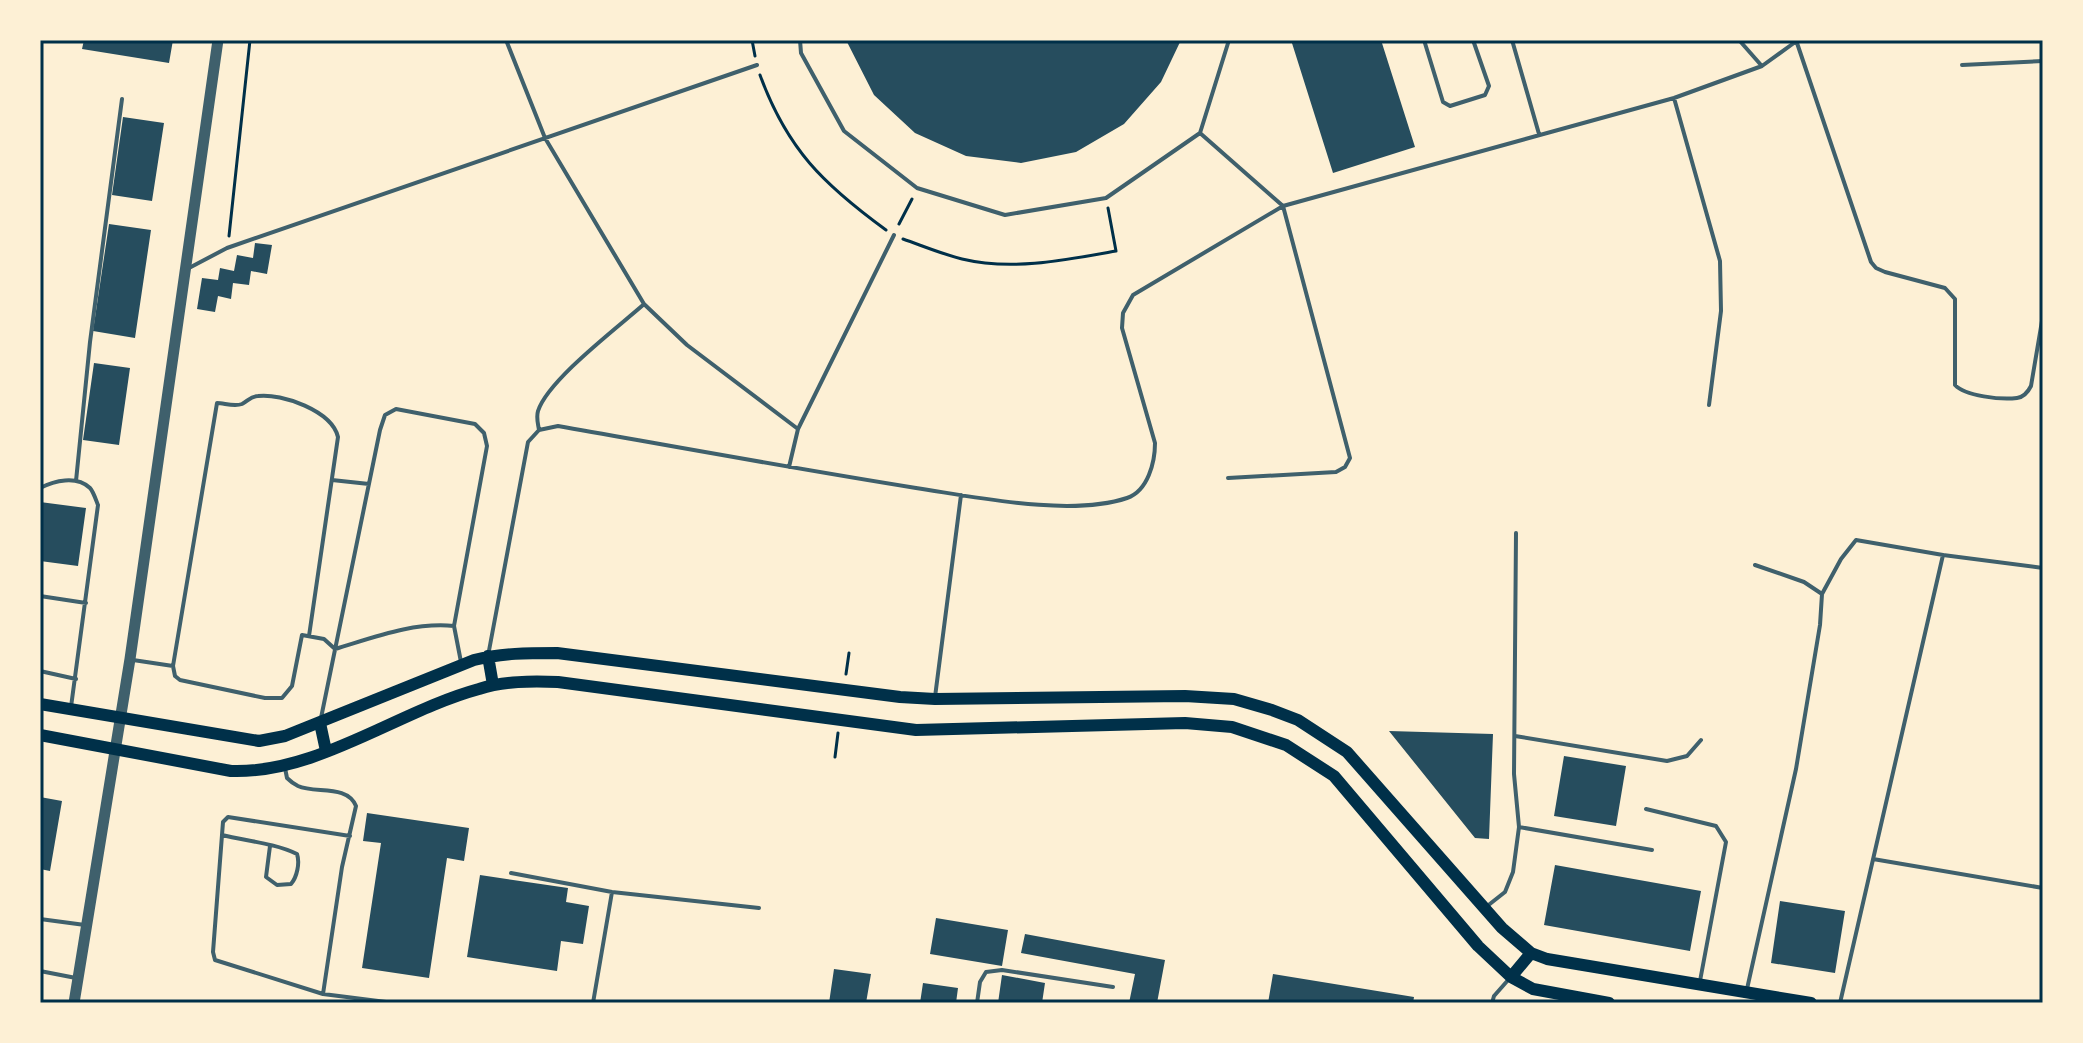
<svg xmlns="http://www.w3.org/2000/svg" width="2083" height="1043" font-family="Inter,sans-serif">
  <rect width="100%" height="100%" fill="#fdf0d5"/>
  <path fill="#264d5e" d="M84,40H173L169,63L82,49Z
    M846,40H1181L1161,82L1124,124L1076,152L1021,163L966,156L915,133L874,95Z
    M1291,40H1381L1415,147L1333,173Z
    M123,117L164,123L152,201L112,195Z
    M109,224L151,230L135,338L93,331Z
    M255,243L272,245L267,274L251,271L249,285L233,283L231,299L218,296L215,312L197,309L202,278L218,280L220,268L234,271L237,255L253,258Z
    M94,363L130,368L119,445L83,440Z
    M40,502L86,508L78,566L40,561Z
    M1389,731L1493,734L1489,839L1475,838Z
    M1564,756L1626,766L1616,826L1554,816Z
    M40,797L62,801L50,871L40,869Z
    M367,813L469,828L464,861L447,858L429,978L362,968L381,843L363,841Z
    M1555,865L1701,891L1690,951L1544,925Z
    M480,875L568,888L566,902L589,906L583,944L561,941L557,971L467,957Z
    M1780,901L1845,911L1835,973L1771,963Z
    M936,918L1008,930L1002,966L930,954Z
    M1025,934L1165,960L1157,1003H1129L1135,974L1021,953Z
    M834,969L871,974L866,1003H829Z
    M1273,974L1414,997L1413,1003H1268Z
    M1002,975L1045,983L1042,1003H998Z
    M923,983L958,988L956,1003H920Z"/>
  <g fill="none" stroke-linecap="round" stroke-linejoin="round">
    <path stroke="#003049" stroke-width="3" d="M752,40L755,56
      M760,75C787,149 823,184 886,230
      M899,224L912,199
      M229,236L250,40
      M903,239C923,246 942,254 962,259C1012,271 1066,260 1116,251L1108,208
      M846,674L849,653
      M835,757L838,733"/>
    <path stroke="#3f606c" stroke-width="4" d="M506,40L545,138L644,304L687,345L798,429
      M800,40L801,53L844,131L917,188L1005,215L1106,198L1200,133L1229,40
      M1424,40L1443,102L1450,106L1485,95L1489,86L1473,40
      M1512,40L1539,134
      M1739,40L1761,65
      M1796,40L1871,262L1876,268L1885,272L1945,288L1955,299V385C1965,396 2001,400 2017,398C2024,397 2028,392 2031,386L2043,315
      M1962,65L2043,61
      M1674,98L1720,261L1721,311L1709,405
      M1200,133L1283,206L1350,458L1345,467L1336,472L1228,478
      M189,268L227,248L757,65
      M539,430C538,423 536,418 538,411C548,380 617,328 643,305
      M789,467L798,429L894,235
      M332,480L369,484
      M76,481L90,342L122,99
      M40,488C54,481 76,475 90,488C93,491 96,500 98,505L71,707
      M1822,594L1841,559L1856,540L1943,555L2043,568
      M40,596L86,603
      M309,636L338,437C332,411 282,393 258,396C251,396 248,401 242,404C234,407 224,403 217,403L173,666L175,676L180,680L265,698H282L292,686L302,635L324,639L335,649C375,637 413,622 454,626
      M488,656L528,442L539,430L558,426C677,447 797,469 916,488C976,497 1070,517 1127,498C1148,491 1155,462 1155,443L1122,328L1123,313L1133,295L1283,206L1674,98L1762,66L1798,40
      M133,660L173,666
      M40,671L76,679
      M935,697L961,495
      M321,718L380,430L385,415L396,409L475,424L484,433L487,446L454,626L461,662
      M1515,736L1667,761L1687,756L1701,740
      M285,768L287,778C290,781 294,784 298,786C315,794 347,784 356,806L342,867L323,994L394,1003
      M1646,809L1716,826L1726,842L1700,981
      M1519,827L1652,850
      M222,835C246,841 274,843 297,854C300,863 297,877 291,884L277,885L266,877L270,846
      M1873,859L2043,888
      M511,873L612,892L759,908
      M1486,907L1505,892L1513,872L1519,827L1514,774L1516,533
      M40,919L85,925
      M40,971L76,978
      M1747,989L1796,769L1820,625L1822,594L1804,582L1755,565
      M323,994L215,960L213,952L223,822L228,817L350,836
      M593,1003L612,892
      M977,1003L980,982L986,972L1002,970L1113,987
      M1492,1003L1494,996L1509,979
      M1840,1003L1943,555"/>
    <path stroke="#3f606c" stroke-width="11" d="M74,1003L130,659L218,40"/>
    <path stroke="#003049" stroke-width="12" d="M488,656L493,685
      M40,704L259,741L285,736L474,660C502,653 528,653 557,653L900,697L935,699L1185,696L1234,699L1272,710L1298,720L1347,752L1502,928L1531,953L1547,959L1811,1003
      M320,723L326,751
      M40,735L231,771C317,774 398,711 479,689C504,681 531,681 558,682L916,730L1185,723L1232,727L1286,745L1334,776L1478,946L1511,977L1533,989L1609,1003
      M1511,977L1531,953"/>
  </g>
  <rect width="2083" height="1043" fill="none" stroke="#fdf0d5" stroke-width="84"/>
  <rect x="42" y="42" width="1999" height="959" fill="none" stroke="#003049" stroke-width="3"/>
</svg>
